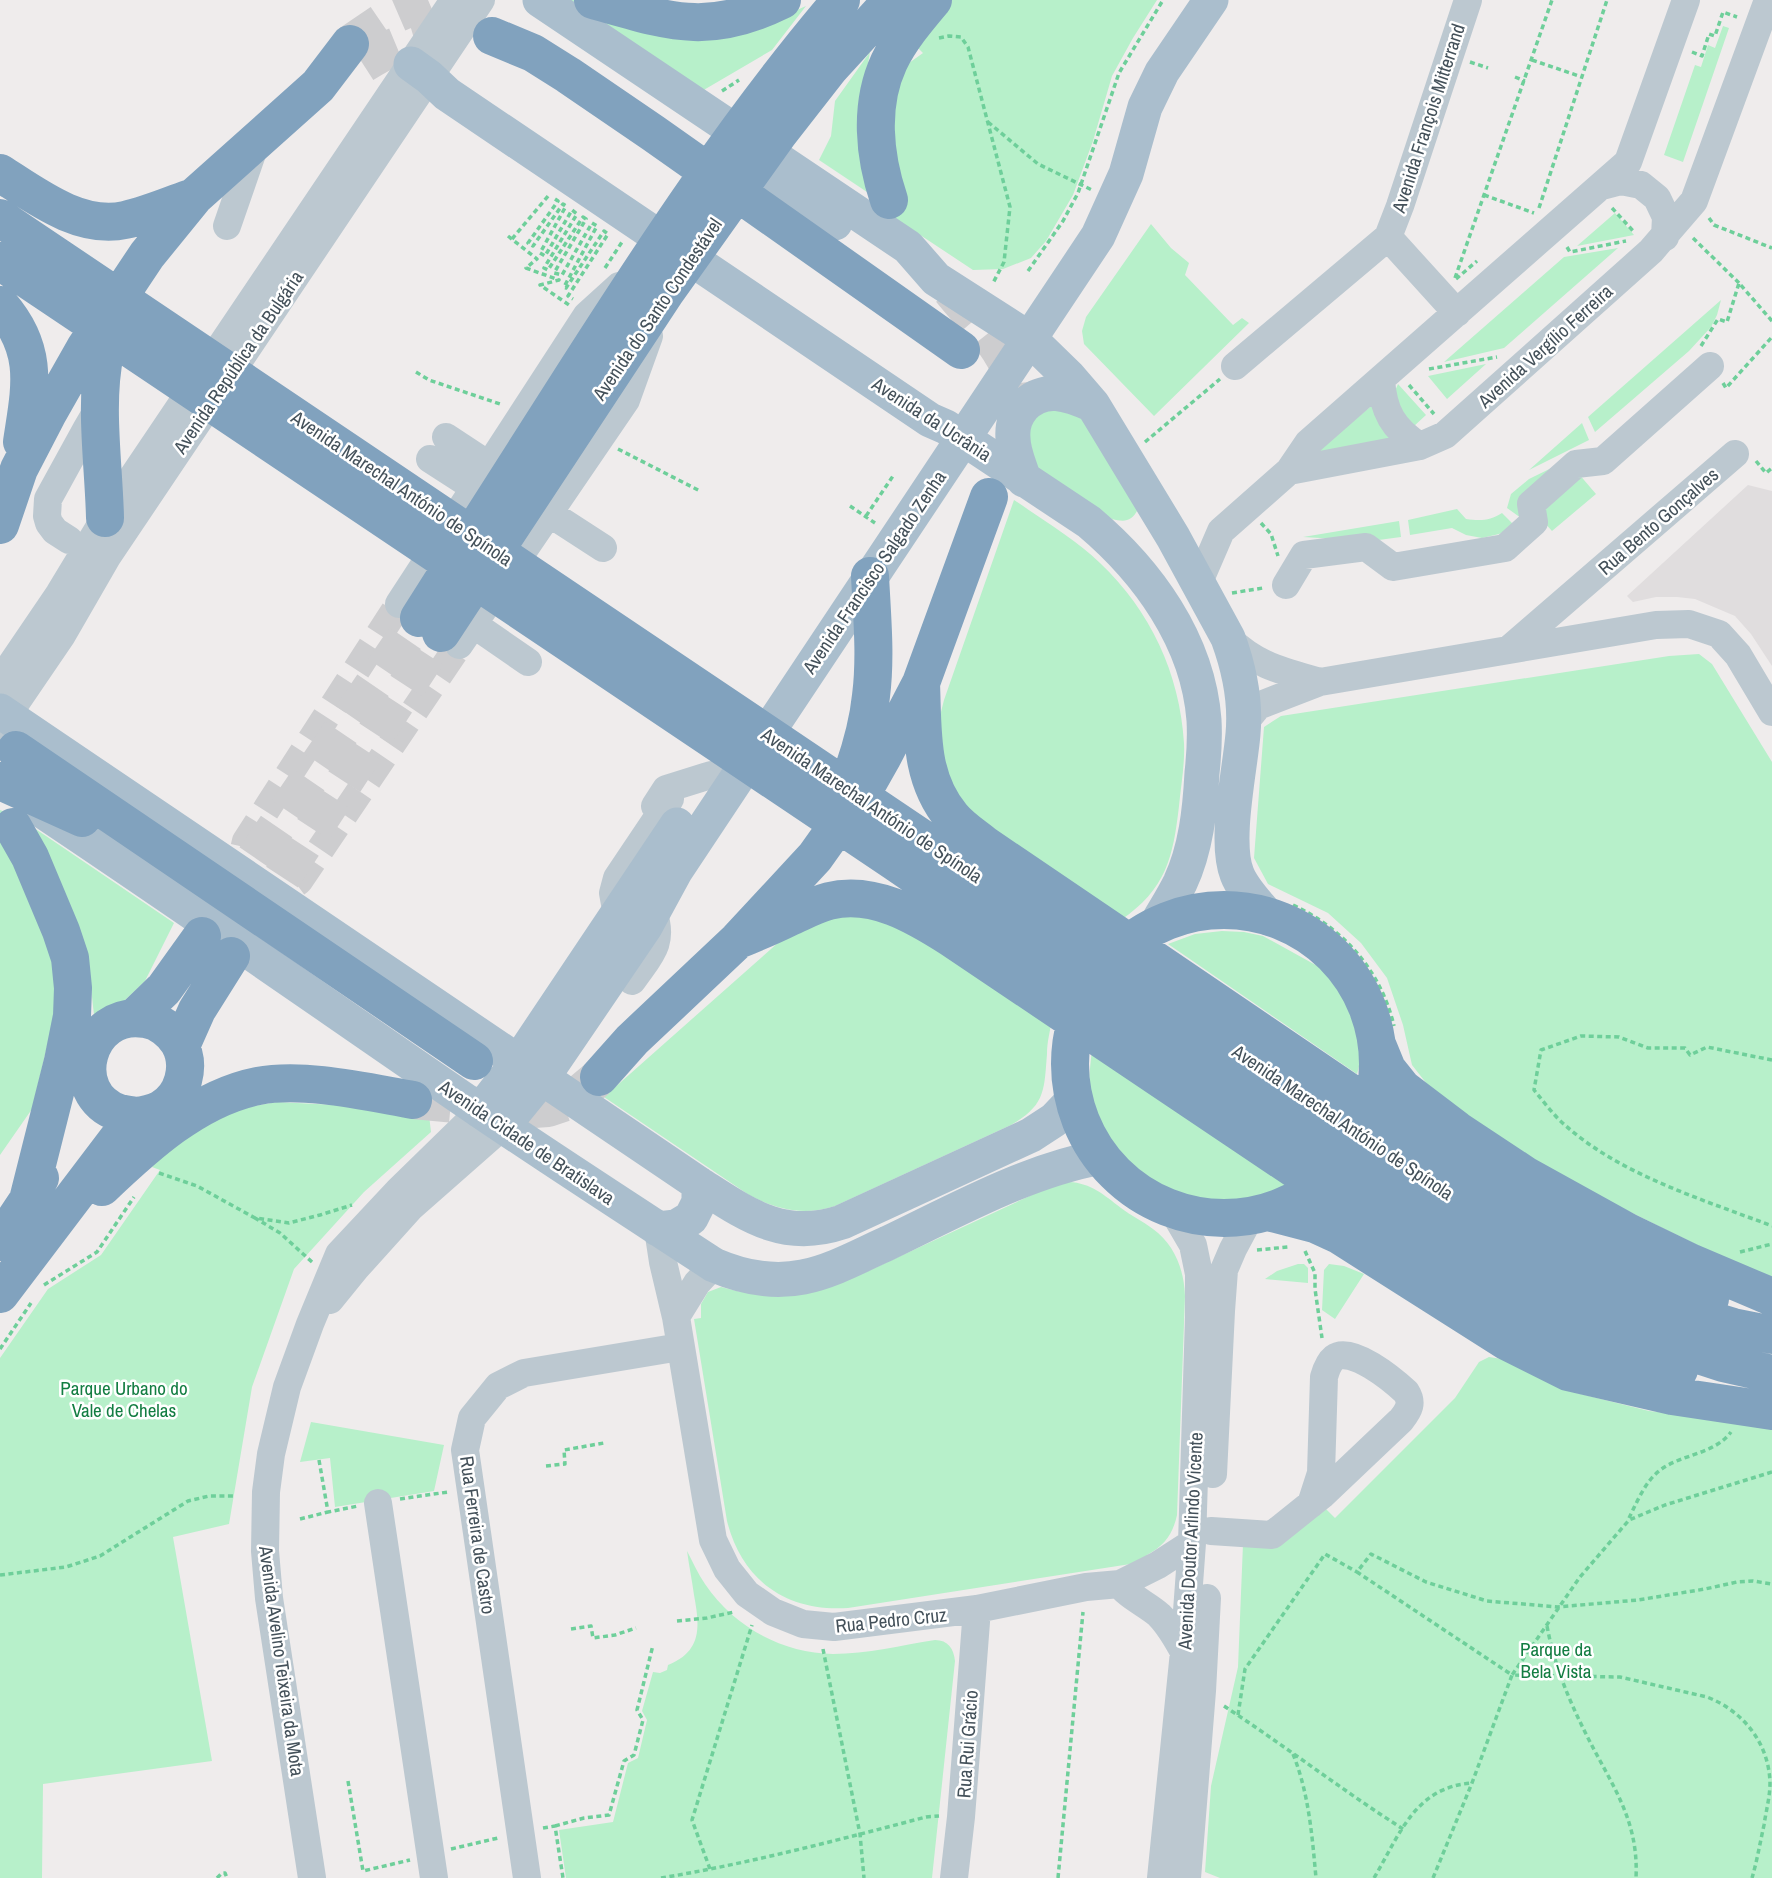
<svg xmlns="http://www.w3.org/2000/svg" width="1772" height="1878" font-family="'Archivo Narrow',sans-serif">
  <rect width="100%" height="100%" fill="#efecec"/>
  <path fill="#e0ddde" d="M1748,485L1772,491V666L1751,634L1735,616L1695,599L1677,597H1656L1633,602L1627,596Z"/>
  <path fill="#b7f0ca" d="M560,0H591L745,33L806,6L772,50L702,91Z
    M949,0H1157L1133,38L1112,76L1093,141L1073,195L1046,241L1031,258L1003,269L973,270L890,215L888,142L902,68L923,53L912,42Z
    M1723,26L1729,28L1683,162L1664,155L1695,65L1701,67L1708,45L1715,48Z
    M870,52L864,87L867,192L819,160L831,136L835,101Z
    M1615,213L1634,235L1577,246Z
    M1151,224L1171,248L1189,263L1185,275L1233,325L1242,318L1249,323L1154,416L1084,344L1082,331L1086,317Z
    M1618,248L1504,348L1444,362L1564,257Z
    M1721,300L1717,315L1711,327L1689,351L1595,432L1588,417Z
    M1486,364L1447,399L1428,376Z
    M1398,384L1426,415L1413,427L1408,424L1394,393Z
    M1073,403L1138,509C1132,522 1124,522 1112,519L1037,469L1024,418Z
    M1375,403L1397,440L1318,457L1316,451Z
    M1582,423L1589,440L1529,470Z
    M1582,453L1521,518L1507,508L1511,494L1529,479Z
    M1578,473L1596,494L1552,531L1534,511Z
    M1014,500C1043,520 1075,539 1100,563C1150,610 1180,674 1184,743C1185,764 1181,785 1179,806C1173,858 1166,889 1121,920L1014,848L960,802L945,777L940,716L944,700Z
    M1457,509L1466,519C1480,521 1490,521 1502,513L1515,526L1499,534L1482,538L1466,535L1452,528L1410,535L1408,520Z
    M1399,521L1401,537L1371,541L1303,537Z
    M1699,654L1712,664L1772,762V1282L1543,1169L1438,1098L1412,1065L1403,1025L1387,978L1361,943L1328,913L1268,884L1254,858L1264,727L1281,716L1669,656Z
    M0,810L16,816L46,836L174,923L145,981L123,1002L94,1015L89,970L0,833Z
    M0,837L44,916L63,980L32,1109L0,1155Z
    M837,914L893,919L1052,1020C1050,1031 1047,1042 1047,1054C1044,1090 1046,1105 1011,1125L835,1206C804,1216 777,1210 749,1195L604,1097L780,941Z
    M1222,931L1244,932L1263,936L1321,968L1338,984L1351,1006L1360,1032L1362,1055L1357,1074L1168,944L1195,934Z
    M1092,1048L1293,1185C1265,1198 1230,1209 1199,1202C1168,1195 1125,1163 1108,1137C1100,1123 1094,1107 1090,1091C1088,1078 1091,1062 1092,1048Z
    M277,1102L336,1105L429,1115L431,1132L364,1192L294,1269L252,1387L229,1524L173,1537L212,1761L43,1784L42,1878H0V1358L48,1289L101,1255L160,1170L152,1167L177,1140L237,1109Z
    M1069,1182C1091,1183 1104,1195 1121,1208C1131,1216 1143,1221 1153,1229C1175,1245 1184,1270 1185,1296L1177,1515C1173,1534 1164,1546 1147,1555L1148,1560L1137,1563L848,1608C787,1612 742,1581 727,1521L694,1319L701,1318V1304L708,1292L721,1287L741,1292L866,1272L1049,1187Z
    M1298,1264H1304L1308,1268V1283L1265,1279L1277,1271Z
    M1329,1264L1344,1266L1364,1274L1335,1319L1322,1310L1324,1270Z
    M1489,1357L1502,1359L1577,1393L1649,1411L1772,1425V1878H1220L1205,1872L1211,1786L1238,1667L1243,1544L1321,1504L1335,1518L1455,1398L1479,1362Z
    M311,1422L444,1445L434,1491L335,1507L330,1458L300,1462Z
    M687,1551C693,1562 698,1574 705,1584C734,1627 782,1653 833,1654C867,1654 902,1645 935,1640C948,1640 954,1649 955,1661L932,1878H566L559,1830L613,1822L628,1763L638,1758L647,1720L642,1711L653,1672L660,1673L667,1670L668,1665C702,1651 700,1627 694,1595C692,1580 689,1566 687,1551Z"/>
  <g fill="none" stroke-linecap="round" stroke-linejoin="round">
    <path stroke="#cdcdcf" stroke-width="28" stroke-dasharray="28 14" stroke-linecap="butt" d="M235,888L246,841L399,604
      M262,908L299,881L459,645"/>
    <path stroke="#cdcdcf" stroke-width="38" stroke-dasharray="38 19" stroke-linecap="butt" d="M350,44L391,16L428,0
      M363,64C394,44 425,33 462,33
      M951,290C970,314 995,337 1008,365C1013,376 1014,390 1014,402
      M223,905L419,618
      M251,925L441,633
      M413,1100L521,1110L548,1108L572,1100L597,1079"/>
    <path stroke="#6ecf9a" stroke-width="3.5" stroke-dasharray="5 3.5" stroke-linecap="butt" d="M939,38L949,36L961,37L968,47L1010,207L1004,262L993,283
      M1692,52L1702,56L1709,34L1715,36L1723,12L1737,17
      M1532,60L1582,77
      M1470,62L1488,68
      M1515,77L1525,81
      M722,91L739,80
      M988,122L1038,164L1092,190
      M1484,195L1534,213
      M555,199L558,201L528,243L533,246L563,204L566,206L540,253L545,256L572,210L577,214L544,268L548,270L583,217L586,219L554,273L562,275L592,223L597,226L564,287L566,288L604,231L608,234L568,296L573,299
      M1539,208L1607,0
      M1612,208L1635,233
      M1709,218L1714,225L1772,248
      M508,236L537,259L526,268L559,280L540,285L569,305
      M1693,238L1739,283
      M512,239L549,195
      M1567,247L1570,252L1626,241
      M605,268L622,242
      M1028,271L1063,221L1078,193L1119,73L1163,0
      M1455,278L1552,0
      M1456,279L1477,261
      M1701,346L1718,319L1727,322L1739,283L1772,321
      M1429,369L1497,357
      M416,372L429,380L503,405
      M1723,383L1726,388L1772,337
      M1409,385L1434,414
      M1145,442L1220,379
      M618,449L700,491
      M1756,461L1766,473L1772,468
      M850,506L875,523
      M866,516L893,476
      M1261,523L1271,534L1278,556
      M1232,593L1263,588
      M1293,905C1344,929 1381,971 1394,1026
      M1772,1060L1707,1047L1690,1055L1685,1048H1648L1619,1037L1581,1036L1541,1050L1534,1090C1544,1102 1554,1116 1566,1126C1621,1175 1704,1200 1772,1226
      M159,1173L197,1186L255,1218
      M1257,1250L1288,1247
      M1305,1251L1315,1273V1289L1322,1338
      M1740,1252L1772,1244
      M312,1262L280,1233L255,1218L289,1223L320,1215L352,1205
      M44,1285L97,1252L134,1197
      M0,1349L31,1303
      M319,1460L328,1512L358,1506
      M546,1466L565,1464L564,1450L604,1443
      M1772,1472L1665,1505L1629,1520L1580,1577L1512,1675L1357,1572L1371,1554L1426,1582L1487,1601L1558,1607L1638,1600L1705,1589L1737,1582L1753,1581L1772,1584
      M400,1499L448,1492
      M1629,1518C1637,1502 1645,1482 1659,1471C1680,1454 1714,1455 1731,1432
      M300,1519L328,1512
      M0,1575L66,1567L100,1556L188,1501L209,1496H235
      M677,1621L707,1618L734,1612
      M1547,1626C1554,1664 1568,1698 1585,1732C1610,1783 1639,1818 1636,1878
      M571,1629L591,1626L593,1638L615,1635L636,1628
      M823,1649L860,1834L864,1878
      M1224,1706C1285,1746 1342,1790 1403,1829
      M1238,1715L1245,1669L1325,1554L1357,1572
      M1293,1754C1309,1794 1312,1835 1316,1878
      M348,1781L363,1871L410,1860
      M555,1826L584,1818L609,1815L624,1761L634,1755L643,1720L637,1710L653,1645
      M543,1828L555,1826L563,1878
      M451,1849L498,1838
      M710,1869L692,1820L752,1625
      M217,1878L222,1873H225L227,1878
      M661,1878C751,1863 838,1840 926,1817L939,1816
      M1058,1878L1083,1612
      M1374,1878C1400,1834 1415,1787 1472,1783
      M1433,1878L1472,1783L1512,1675L1620,1677L1707,1697C1743,1711 1769,1743 1770,1783C1770,1797 1766,1811 1764,1825C1760,1843 1757,1861 1752,1878"/>
    <path stroke="#bcc8d0" stroke-width="28" d="M1602,186L1621,181L1641,185L1657,198L1666,217L1665,237
      M227,226L255,145
      M1388,237L1457,313
      M1235,366L1388,237L1400,206L1468,0
      M1381,379C1383,411 1393,429 1420,446
      M446,437L490,466
      M430,459L475,488
      M1289,471L1420,446L1445,435L1651,251L1694,201L1768,0
      M549,513L603,548
      M69,540L55,531L49,523L47,516L48,499L87,428L101,404
      M1199,582L1221,531L1289,471L1308,443L1628,162L1686,0
      M1286,585L1304,555L1366,547L1393,567L1505,548L1534,522L1531,504L1576,464L1603,461L1710,366
      M399,604L587,315L619,286
      M473,624L528,662
      M1228,638C1257,666 1282,671 1320,682
      M459,645L626,400L649,336
      M1508,650L1735,454
      M0,681L59,594L105,518L454,0
      M1244,723L1258,706L1320,682L1656,625L1689,624L1719,634L1738,655L1772,712
      M0,726L62,635L107,557L481,0
      M655,806L666,789L711,775
      M617,915L613,893L617,878L670,799
      M632,981C649,956 665,944 653,912
      M658,1229L663,1262L676,1317L713,1540L727,1569L747,1594L773,1612L803,1624L834,1627L977,1609L1086,1587L1120,1584L1158,1565L1192,1543
      M330,1300L356,1268L411,1207L503,1126
      M676,1317L697,1283L714,1265
      M1213,1474L1221,1311L1224,1270L1233,1249L1249,1219
      M378,1503L434,1878
      M1211,1531L1272,1535L1322,1495L1401,1420C1409,1410 1413,1403 1406,1392C1393,1380 1351,1345 1334,1358C1329,1362 1326,1370 1324,1377L1321,1473L1311,1504
      M1120,1584C1126,1595 1148,1605 1159,1615C1170,1626 1177,1639 1184,1652
      M312,1878L269,1598L265,1551L266,1492L271,1454L287,1387L310,1324L339,1254L398,1191L480,1111
      M527,1878L465,1450L472,1418L498,1386L524,1373L680,1347
      M954,1878L961,1817L977,1609
      M1161,1878L1184,1652L1192,1543L1199,1317V1274L1193,1245L1172,1209
      M1187,1878L1202,1691L1207,1598"/>
    <path stroke="#aabecd" stroke-width="35" d="M540,0L908,247L936,279L1031,340L1068,376L1093,405L1173,537L1228,638C1239,668 1246,701 1243,734C1240,770 1224,841 1237,874C1243,890 1258,904 1269,918
      M411,64L429,77L447,94L930,420L946,427L1089,522C1147,571 1198,640 1204,720C1205,738 1204,755 1202,773C1200,810 1196,849 1180,883C1174,895 1166,908 1159,920
      M725,161L835,223
      M1024,480C1020,466 1013,452 1013,438C1012,426 1015,416 1023,407C1044,385 1068,394 1093,405
      M0,711L699,1184C746,1214 783,1242 842,1222L1031,1135L1054,1120L1074,1099
      M41,810C188,908 333,1010 479,1110C557,1163 636,1214 714,1265C742,1277 774,1283 803,1277C833,1271 861,1255 888,1243C957,1210 1026,1171 1101,1157
      M480,1111L519,1061L677,825
      M503,1126L543,1077L645,927L676,870L1098,236L1126,174L1145,107L1162,72L1211,0
      M658,1229L676,1227L691,1218L699,1202V1184"/>
    <path stroke="#81a2be" stroke-width="38" d="M593,0C668,21 707,37 782,0
      M492,36L533,53L568,75L653,133L961,350
      M0,173C36,196 80,230 125,220C148,215 171,205 193,197
      M889,200C874,156 869,105 889,62C900,39 917,19 933,0
      M0,218L1525,1244L1628,1295L1733,1327L1772,1335
      M0,261L895,862L1117,1014L1509,1277L1616,1328L1723,1363L1772,1374
      M0,305C40,351 30,388 22,442
      M105,518C104,467 94,404 105,353C107,342 112,332 116,321
      M0,525L19,469L47,415L85,348L147,255L195,196L318,86L350,44
      M419,618C470,537 522,456 573,376C656,246 741,117 841,0
      M441,633L665,293L779,133L829,69L892,0
      M921,683C923,730 919,778 952,817C961,828 974,836 985,845L1489,1187L1607,1252L1710,1299
      M16,750L474,1061
      M0,781L82,818
      M848,785C859,756 868,726 871,696C876,657 872,616 870,576
      M13,827L30,857L61,931L70,958L73,988L72,1016L63,1061L28,1200
      M1070 1064a154 154 0 1 1 308 0a154 154 0 1 1-308 0Z
      M738,940C755,933 772,926 788,918C802,912 814,905 829,901C873,890 915,915 951,938L1439,1266C1480,1292 1520,1321 1565,1339C1602,1355 1640,1362 1679,1370
      M135,1017L164,989L202,936
      M181,1046L197,1010L231,956
      M1378,1047L1387,1069L1403,1089L1457,1130L1525,1175L1628,1232L1692,1263L1772,1297
      M599,1077L632,1040L738,940L815,857L869,781L882,758L921,683L989,497
      M102,1187C145,1146 197,1098 258,1086C304,1077 367,1092 413,1100
      M1272,1213L1315,1224L1339,1235L1506,1341L1568,1372L1672,1396L1772,1411
      M0,1242L28,1200L40,1178
      M0,1294L135,1116C144,1115 152,1114 161,1109C183,1097 192,1066 179,1043C172,1031 159,1021 145,1019C86,1009 64,1094 119,1113C124,1114 129,1115 135,1116"/>
  </g>
  <g text-anchor="middle" stroke-width="5" stroke-linejoin="round" paint-order="stroke">
    <g font-size="19" fill="#44515a" stroke="#fff">
      <text transform="translate(1428 118) rotate(-72)" y="7">Avenida François Mitterrand</text>
      <text transform="translate(657 309) rotate(-56)" y="7">Avenida do Santo Condestável</text>
      <text transform="translate(1545 346) rotate(-42)" y="7">Avenida Vergílio Ferreira</text>
      <text transform="translate(238 362) rotate(-56)" y="7">Avenida República da Bulgária</text>
      <text transform="translate(932 419) rotate(33)" y="7">Avenida da Ucrânia</text>
      <text transform="translate(402 488) rotate(34)" y="7">Avenida Marechal António de Spínola</text>
      <text transform="translate(1658 521) rotate(-41)" y="7">Rua Bento Gonçalves</text>
      <text transform="translate(874 572) rotate(-56)" y="7">Avenida Francisco Salgado Zenha</text>
      <text transform="translate(872 805) rotate(34)" y="7">Avenida Marechal António de Spínola</text>
      <text transform="translate(1343 1122) rotate(34)" y="7">Avenida Marechal António de Spínola</text>
      <text transform="translate(527 1142) rotate(34)" y="7">Avenida Cidade de Bratislava</text>
      <text transform="translate(478 1535) rotate(82)" y="7">Rua Ferreira de Castro</text>
      <text transform="translate(1190 1541) rotate(-87)" y="7">Avenida Doutor Arlindo Vicente</text>
      <text transform="translate(891 1620) rotate(-6)" y="7">Rua Pedro Cruz</text>
      <text transform="translate(282 1661) rotate(82)" y="7">Avenida Avelino Teixeira da Mota</text>
      <text transform="translate(967 1744) rotate(-86)" y="7">Rua Rui Grácio</text>
    </g>
    <g font-size="19" fill="#137d42" stroke="#fff">
      <text x="124" y="1395">Parque Urbano do<tspan x="124" dy="22">Vale de Chelas</tspan></text>
      <text x="1556" y="1656">Parque da<tspan x="1556" dy="22">Bela Vista</tspan></text>
    </g>
  </g>
</svg>
